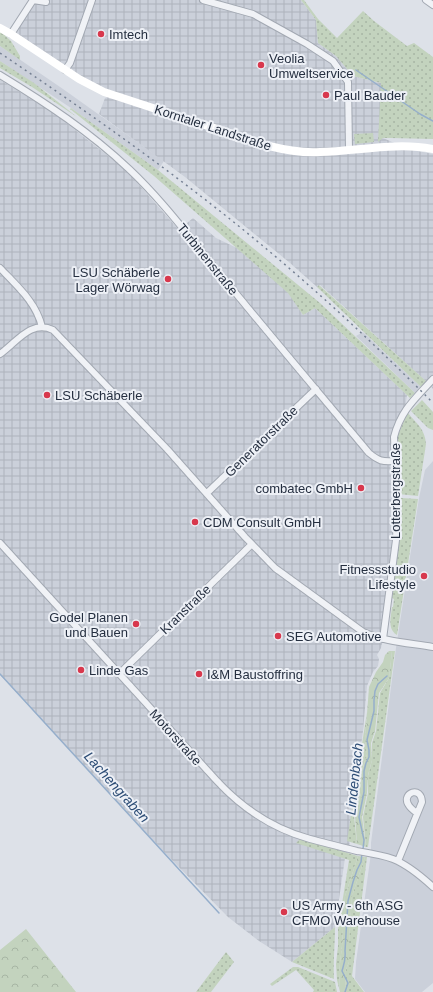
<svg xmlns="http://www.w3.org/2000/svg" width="433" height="992" font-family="Arial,sans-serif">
  <defs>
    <pattern id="industrial-grid" width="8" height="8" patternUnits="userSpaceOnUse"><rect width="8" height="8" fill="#cbd0da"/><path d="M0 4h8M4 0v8" fill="none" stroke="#aeb3bc"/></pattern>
    <pattern id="grass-dots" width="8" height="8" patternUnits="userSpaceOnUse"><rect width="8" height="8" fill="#c3d3be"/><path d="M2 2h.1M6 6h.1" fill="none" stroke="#a7b5a4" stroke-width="1.8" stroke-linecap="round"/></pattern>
    <pattern id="forest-crowns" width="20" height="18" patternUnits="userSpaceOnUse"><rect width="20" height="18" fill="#c3d3be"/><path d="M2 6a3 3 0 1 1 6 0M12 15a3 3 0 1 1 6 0" fill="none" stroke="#a7b5a4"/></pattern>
  </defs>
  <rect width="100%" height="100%" fill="#dde1e8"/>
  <path fill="#cbd0da" d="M0,46L63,89L164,161L158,170L71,108L0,61Z
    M363,332L421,387L415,393L356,336Z
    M433,461V983L422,992H365L355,979L356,962L371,853V843L396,648L419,498L425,470Z"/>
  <path fill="url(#industrial-grid)" d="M33,0H301L316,20L318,43L336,56L353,76L381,83L383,138L408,149L433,154V389L429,384L320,285L317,287L290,263L185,177L99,114L105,98L111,96L79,79L72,69L29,46L11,34Z
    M0,80L51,111L126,170L179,230L193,218L216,238L237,248L289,293L303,315L315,308L407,395L405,409L394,445L390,466L397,496V513L383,639L381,648L377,655L379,659L378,666L373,672L367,686L363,731L355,790L349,849L345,858L335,927L292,962L259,941L228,917L165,853L0,675Z"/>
  <path fill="url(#grass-dots)" d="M301,0H304L318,19L337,38L363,11L374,21L407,46L414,43L433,57V139L390,138H383L378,142L381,83L353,76L336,56L318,43L316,20Z
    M0,31L11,41L20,56V60L0,46Z
    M0,61L34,83L77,117L32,87L0,68Z
    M71,108L158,170L320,303L415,393L410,398L315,308L303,315L288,293L154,176L70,109Z
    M373,133L374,142L355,144L354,134Z
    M319,285L427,382L421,387L317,287Z
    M422,400L433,412V430L428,428L411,411Z
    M408,413C417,424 425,429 426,444L418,496L398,494L397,438L405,418Z
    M401,498L418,499L397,635C387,629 391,617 392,607H393L394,599L392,598Z
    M392,651H395L368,847H366L363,817L368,793V776L372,760V743L376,731L380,693L389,678Z
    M367,712L365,740L367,754L362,770L361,793L354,816L357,844L347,841Z
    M300,839L358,856L345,896L342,946L339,972L340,992L337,980L336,964L338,946V929L349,860L296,843Z
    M365,857H367L352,976L364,992H346L345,972L349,962V941L352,896Z
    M335,927C335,945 333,962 334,979L292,962Z
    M226,952L234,962L211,992H196Z
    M293,967H298L335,982L337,992H313L314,990L296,970L272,986L270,984Z"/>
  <path fill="url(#forest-crowns)" d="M389,651H392L389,678L379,693L375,731L371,743L372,760L368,775L367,793L362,817L366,847L357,844L355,816L361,793L362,771L367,754L365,740L369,687L376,672L383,662L385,655Z
    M358,856L365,857L352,896L349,941V962L345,972L346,992H340L339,972L342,946L345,896Z
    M26,929L76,992H0V950Z"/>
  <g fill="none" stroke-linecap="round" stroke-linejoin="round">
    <path stroke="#95aecb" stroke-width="1.5" d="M356,70L420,114L433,121
      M0,674L219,913
      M363,849L364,840L359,817L364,792V771L366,763L369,757V750L367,740L374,711V700L375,691L378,684L387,676
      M345,992L348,983L342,971C344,964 346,959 345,951L348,901L353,882L357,870L361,862L362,853"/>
    <g stroke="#a2a8b2" stroke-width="8">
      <path id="minor" d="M203,0L253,14L307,44L333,61L348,82L349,150
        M426,0L433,5
        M11,34L33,0L46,2
        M65,70L70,63L92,0
        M0,75C46,103 90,132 129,169C163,201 190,238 220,274C269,334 319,393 369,453C379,461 382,462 395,461
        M0,268C17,286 36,302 42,327
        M0,354C16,343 31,319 53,330L167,449L245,537L275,568L363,632C385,642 410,643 433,647
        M207,493L316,389
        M0,543L217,781C242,808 274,829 310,839C325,843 341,847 357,851C369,853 382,855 393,859C408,865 421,876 433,887
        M383,639L396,540L397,513L394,437C401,410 415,399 433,379
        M119,674L252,544
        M398,861L422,802C421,785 402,793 408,804C410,808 414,811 417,813"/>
    </g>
    <use href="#minor" stroke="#f0f2f6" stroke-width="6"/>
    <path stroke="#fff" stroke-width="8" d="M0,28L11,34L79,79L104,92L269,146C285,150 303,153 320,152C358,151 396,142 433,149"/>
    <path stroke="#758093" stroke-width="1.5" stroke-dasharray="2 4" stroke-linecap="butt" d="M0,53C70,100 140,149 207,201C287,263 362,331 433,403"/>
  </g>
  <g fill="#d8384d" stroke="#edf0f6" stroke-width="1.5">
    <circle cx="101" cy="34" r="4"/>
    <circle cx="261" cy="65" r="4"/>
    <circle cx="326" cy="95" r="4"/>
    <circle cx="168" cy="279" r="4"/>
    <circle cx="47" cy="395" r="4"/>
    <circle cx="361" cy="488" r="4"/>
    <circle cx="195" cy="522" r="4"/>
    <circle cx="424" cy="576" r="4"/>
    <circle cx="136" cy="624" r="4"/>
    <circle cx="278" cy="636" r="4"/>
    <circle cx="81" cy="670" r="4"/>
    <circle cx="199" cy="674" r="4"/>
    <circle cx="284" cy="912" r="4"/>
  </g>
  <g text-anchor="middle" stroke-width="4" stroke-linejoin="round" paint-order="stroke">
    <g font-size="13" fill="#252f40" stroke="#edf0f6" text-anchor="start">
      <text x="109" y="39">Imtech</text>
      <text x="269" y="63">Veolia<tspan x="269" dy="15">Umweltservice</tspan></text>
      <text x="334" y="100">Paul Bauder</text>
      <text x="160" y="277" text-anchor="end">LSU Schäberle<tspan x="160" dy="15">Lager Wörwag</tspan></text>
      <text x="55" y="400">LSU Schäberle</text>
      <text x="353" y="493" text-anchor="end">combatec GmbH</text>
      <text x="203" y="527">CDM Consult GmbH</text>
      <text x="416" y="574" text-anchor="end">Fitnessstudio<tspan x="416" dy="15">Lifestyle</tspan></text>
      <text x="128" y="622" text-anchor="end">Godel Planen<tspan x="128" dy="15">und Bauen</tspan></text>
      <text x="286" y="641">SEG Automotive</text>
      <text x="89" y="675">Linde Gas</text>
      <text x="207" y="679">I&amp;M Baustoffring</text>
      <text x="292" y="910">US Army - 6th ASG<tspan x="292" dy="15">CFMO Warehouse</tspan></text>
    </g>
    <g font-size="13" fill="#252f40" stroke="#edf0f6">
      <text transform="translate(213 127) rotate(18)" y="5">Korntaler Landstraße</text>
      <text transform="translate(208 259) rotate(51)" y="5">Turbinenstraße</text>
      <text transform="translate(261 441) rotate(-44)" y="5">Generatorstraße</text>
      <text transform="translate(395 491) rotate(-90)" y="5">Lotterbergstraße</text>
      <text transform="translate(185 609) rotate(-44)" y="5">Kranstraße</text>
      <text transform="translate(176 737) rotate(48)" y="5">Motorstraße</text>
    </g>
    <g font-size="14" font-style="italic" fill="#2d4d76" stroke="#edf0f6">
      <text transform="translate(354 779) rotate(-84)" y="5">Lindenbach</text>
      <text transform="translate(117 787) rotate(48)" y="5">Lachengraben</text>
    </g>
  </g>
</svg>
